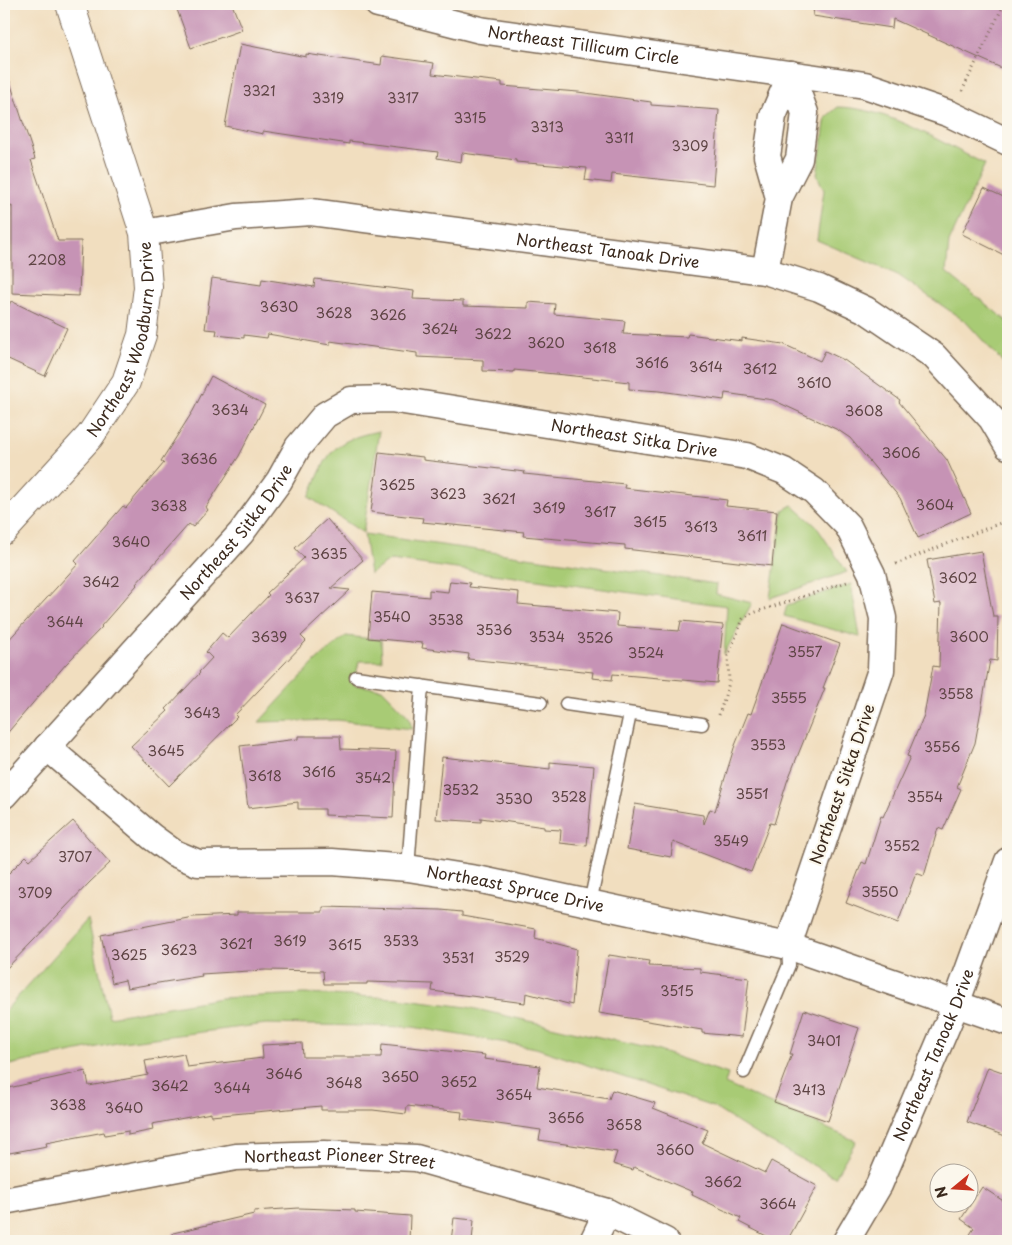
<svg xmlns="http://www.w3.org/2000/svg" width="1012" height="1245" font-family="'Playpen Sans',sans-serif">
  <rect width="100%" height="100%" fill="#fbf7ec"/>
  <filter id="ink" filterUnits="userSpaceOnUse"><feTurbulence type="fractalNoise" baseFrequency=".02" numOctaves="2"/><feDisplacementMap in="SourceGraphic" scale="10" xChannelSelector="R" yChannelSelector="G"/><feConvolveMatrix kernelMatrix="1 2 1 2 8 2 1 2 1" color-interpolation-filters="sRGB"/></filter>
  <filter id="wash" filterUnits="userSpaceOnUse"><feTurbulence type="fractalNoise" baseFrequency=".0096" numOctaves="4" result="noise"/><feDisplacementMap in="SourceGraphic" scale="20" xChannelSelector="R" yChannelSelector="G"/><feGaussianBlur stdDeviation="1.12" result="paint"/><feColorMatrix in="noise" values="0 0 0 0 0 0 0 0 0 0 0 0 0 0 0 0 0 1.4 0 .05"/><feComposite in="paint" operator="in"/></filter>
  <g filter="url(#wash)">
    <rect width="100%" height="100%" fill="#f1debf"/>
    <path fill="#a8cb75" stroke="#727a4a" d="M838,107C889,108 939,142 985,164L949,242L946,272L1008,322V368L966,322L898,275L817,240L824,190L817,175L826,117Z
      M379,431L363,533L309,497C328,454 329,441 379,431Z
      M792,505L816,526L847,572L770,598L783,510Z
      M364,534L717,584L716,594L752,603L724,654L727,606L391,560L370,574Z
      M851,584L860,637L784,616L787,605Z
      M346,636L381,640L382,661H359L354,685L382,689L409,717L412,729L337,720L259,722L316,661Z
      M88,919L109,1017L221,998L304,994L398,998L467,1007L656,1050L728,1074L725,1084L856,1141L835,1177L757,1135L713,1107L536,1048L413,1027L266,1024L122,1042L4,1066V1012Z"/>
    <g id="blocks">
      <path fill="#c693b5" d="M175,4H232L242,30L191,48Z
        M814,4H1008V71L893,19L892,28L813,16Z
        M240,44L306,57V54L381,65L382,56L434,63L432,74L502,82V86L578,92L651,102V105L719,110L713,185L612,174L611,183L585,180L587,168L516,162V160L462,153L461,162L437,158L438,152L349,141V144L263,131V134L225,126Z
        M8,76L35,159L31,160L58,241H81L79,296L12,293V206L4,209V77Z
        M984,188L1008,199V257L962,234Z
        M212,278L261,285L262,279L314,287L315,279L414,291L413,299L463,301V306L528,308V302L555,304L554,314L625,321L623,334L687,337L688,334L742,341V338L783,344L820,361L825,351L844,360L900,400L899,402L947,460L971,513L918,538L900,498L850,438L838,430L773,400L725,393L724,400L660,391L629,389V382L565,375L514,370V372L483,371V360L417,357V353L330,341V345L268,334L267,338L244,335V338L216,335L217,330L205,329Z
        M11,301L67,328L45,376L4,357V316Z
        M211,376L265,405L239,456L206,507L208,510L193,527L189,524L136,584L137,585L101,626L102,627L66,664L4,737V645L78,564L75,561L123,506L126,508L164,463L161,461L193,411Z
        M379,452L423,457V460L525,472L524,474L625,484L624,488L727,500L726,506L777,511L772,566L625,549V545L523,536L524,532L422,522L423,518L371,512Z
        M327,519L363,560L331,588L350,590L301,636L306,641L235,715L237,717L169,786L131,746L168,711L166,709L200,673L199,672L212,658L206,652L222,633L228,638L269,595L267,593L304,558L295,548Z
        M981,551L993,616H998L997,661L990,660L975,743L957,787L961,789L943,830L938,828L924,876L916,873L898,923L846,903L862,862L866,864L881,816L883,817L910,757L907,756L924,715L933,666L939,667L941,603L935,604L927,560Z
        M450,581L470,583L469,587L519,592L518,604L618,613L617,626L679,631L681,621L723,625L717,683L613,674L612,680L592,678L593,672L468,659L469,654L422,648L423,643L368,638L372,592L429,597V590L448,592Z
        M783,623L840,644L823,688H825L787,782L774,824L770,823L751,872L673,842L671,857L627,849L635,804L703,815L704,824L710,809L715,811L734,748L748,713L751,714Z
        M298,736H340L341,749L396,751L393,818L325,815V809H298V802L248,808L240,746L298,739Z
        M442,757L550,769V762L594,766L587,846L560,843L561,830L544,829V827L481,818V822L436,819Z
        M73,821L110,863L90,882L4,971V878L26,856L30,860Z
        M323,907L441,910L462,912V916L536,929L535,938L577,949L572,1005L526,993L525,1003L432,991L433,984L367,982V984H324L323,971L265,970L201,974L202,976L127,988L125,980L112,983L101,935L193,917L237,915V912H323Z
        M609,955L649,961L648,966L700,968V972L749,978L742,1037L702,1033V1030L599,1013Z
        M804,1010L859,1028L828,1121L774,1102L792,1054H790Z
        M302,1043L303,1057H381L382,1044L485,1055L484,1059L540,1066L537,1087L609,1099L612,1090L655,1103L653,1108L708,1130L702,1143L765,1173L771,1161L817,1186L787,1241H776L739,1222L741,1218L692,1195L693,1192L634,1167L633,1170L613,1164L617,1152L539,1140L541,1130L461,1119L462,1112L407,1106L406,1114L373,1110H321V1106L211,1116V1113L152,1124L153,1130L128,1135V1131L105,1135L104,1132L46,1143L47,1146L4,1154V1089L86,1071L89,1086L148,1075L145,1061L184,1054L187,1067L263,1058L262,1045Z
        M988,1067L1008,1074V1137L967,1122Z
        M982,1187L1008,1204V1241H966L974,1228L961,1219Z
        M299,1208L355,1210V1212L410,1216L409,1241H174L173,1233L254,1214V1211Z
        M454,1218L474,1220L472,1241H451Z"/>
    </g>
  </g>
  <g filter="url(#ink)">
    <use href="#blocks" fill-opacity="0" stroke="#7b6956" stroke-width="1"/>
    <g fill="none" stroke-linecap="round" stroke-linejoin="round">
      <g stroke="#7b6956" stroke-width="15">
        <path id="lane" d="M356,677L541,703
          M566,704L702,724
          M408,868L422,686
          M590,903L630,714
          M744,1072L789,965L788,946"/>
      </g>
      <g stroke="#7b6956" stroke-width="29">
        <g id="street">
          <path id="s1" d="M378,4L480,30L865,85L950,114L1008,142"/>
          <path d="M779,198L767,156L773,116L791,74"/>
          <path id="s2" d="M144,233L236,217L311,212L765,271L819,288L866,310L934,356L992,419L1008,446"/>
          <path d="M765,271L779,198L799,159L805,113L791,74"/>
          <path id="s3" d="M47,747L152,837L174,853L198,863L332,862L408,868L477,879L788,946L1008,1022"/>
          <path id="s4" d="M4,795L241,533L279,481L298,447L325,415L351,400L391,399L747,456L784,471L814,491L848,526L872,574L883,618L881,670L788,946"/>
          <path id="s5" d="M4,1201L236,1157L324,1154L416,1158L607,1212L665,1241"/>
          <path d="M593,1241L607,1212"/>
          <path id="s6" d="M846,1241L879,1185L956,1004L1008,861"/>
        </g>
      </g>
      <g stroke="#7b6956" stroke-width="30">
        <g id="secondary">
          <path id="s7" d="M4,530L90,436L126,382L142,335L148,287L144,233L70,4"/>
        </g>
      </g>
      <path stroke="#7b6956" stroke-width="3" stroke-dasharray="1 4" stroke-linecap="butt" d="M962,91L1004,4
        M896,564L1008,520
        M719,715L729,683L728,656L743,619L750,614L847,582"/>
      <use href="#lane" stroke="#fff" stroke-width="12"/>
      <use href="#street" stroke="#fff" stroke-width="26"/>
      <use href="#secondary" stroke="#fff" stroke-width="28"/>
    </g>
  </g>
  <g text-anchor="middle" stroke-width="4.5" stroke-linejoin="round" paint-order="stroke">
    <g font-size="14" fill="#5e4444">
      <text x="259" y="96">3321</text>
      <text x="328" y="103">3319</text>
      <text x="403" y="103">3317</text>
      <text x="470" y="123">3315</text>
      <text x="547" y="132">3313</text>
      <text x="619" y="143">3311</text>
      <text x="690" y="151">3309</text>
      <text x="47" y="265">2208</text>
      <text x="279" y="312">3630</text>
      <text x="334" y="318">3628</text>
      <text x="388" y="320">3626</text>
      <text x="440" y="334">3624</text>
      <text x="493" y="339">3622</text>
      <text x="546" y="348">3620</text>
      <text x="600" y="353">3618</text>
      <text x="652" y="368">3616</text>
      <text x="706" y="372">3614</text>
      <text x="760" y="374">3612</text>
      <text x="814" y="388">3610</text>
      <text x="230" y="415">3634</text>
      <text x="864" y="416">3608</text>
      <text x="901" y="458">3606</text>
      <text x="199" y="464">3636</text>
      <text x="397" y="490">3625</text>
      <text x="448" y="499">3623</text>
      <text x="499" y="504">3621</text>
      <text x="935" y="510">3604</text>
      <text x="169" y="511">3638</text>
      <text x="549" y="513">3619</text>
      <text x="600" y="517">3617</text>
      <text x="650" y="527">3615</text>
      <text x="701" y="532">3613</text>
      <text x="752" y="541">3611</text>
      <text x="131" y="547">3640</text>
      <text x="329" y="559">3635</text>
      <text x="958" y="583">3602</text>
      <text x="101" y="587">3642</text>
      <text x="302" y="603">3637</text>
      <text x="392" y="622">3540</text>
      <text x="446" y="625">3538</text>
      <text x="65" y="627">3644</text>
      <text x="494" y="635">3536</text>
      <text x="269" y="642">3639</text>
      <text x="547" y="642">3534</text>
      <text x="969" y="642">3600</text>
      <text x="595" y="643">3526</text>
      <text x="805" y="657">3557</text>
      <text x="646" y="658">3524</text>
      <text x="956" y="699">3558</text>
      <text x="789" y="703">3555</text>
      <text x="202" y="718">3643</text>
      <text x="768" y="750">3553</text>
      <text x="942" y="752">3556</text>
      <text x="166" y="756">3645</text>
      <text x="319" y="777">3616</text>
      <text x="265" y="781">3618</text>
      <text x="373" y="783">3542</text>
      <text x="461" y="795">3532</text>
      <text x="752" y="799">3551</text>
      <text x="569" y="802">3528</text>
      <text x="925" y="802">3554</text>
      <text x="514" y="804">3530</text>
      <text x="731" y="846">3549</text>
      <text x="902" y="851">3552</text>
      <text x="75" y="862">3707</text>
      <text x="880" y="897">3550</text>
      <text x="35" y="898">3709</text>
      <text x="290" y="946">3619</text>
      <text x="401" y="946">3533</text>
      <text x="236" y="949">3621</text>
      <text x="345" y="950">3615</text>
      <text x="179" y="955">3623</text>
      <text x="129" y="960">3625</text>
      <text x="512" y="962">3529</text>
      <text x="458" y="963">3531</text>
      <text x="677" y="996">3515</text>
      <text x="824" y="1046">3401</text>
      <text x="284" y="1079">3646</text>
      <text x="400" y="1082">3650</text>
      <text x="459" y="1087">3652</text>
      <text x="344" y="1088">3648</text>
      <text x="170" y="1091">3642</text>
      <text x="232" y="1093">3644</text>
      <text x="809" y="1095">3413</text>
      <text x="514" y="1100">3654</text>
      <text x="68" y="1110">3638</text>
      <text x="124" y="1113">3640</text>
      <text x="566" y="1123">3656</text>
      <text x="624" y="1130">3658</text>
      <text x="675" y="1155">3660</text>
      <text x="723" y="1187">3662</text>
      <text x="778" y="1209">3664</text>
    </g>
    <g font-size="16" fill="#3b2a1e" stroke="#fbf7ec">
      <text dy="6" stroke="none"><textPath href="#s1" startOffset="210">Northeast Tillicum Circle</textPath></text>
      <text dy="6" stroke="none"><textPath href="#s2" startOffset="468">Northeast Tanoak Drive</textPath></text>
      <text dy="6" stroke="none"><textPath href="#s7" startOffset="232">Northeast Woodburn Drive</textPath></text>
      <text dy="6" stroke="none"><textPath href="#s4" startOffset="815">Northeast Sitka Drive</textPath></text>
      <text dy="6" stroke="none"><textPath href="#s4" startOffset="351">Northeast Sitka Drive</textPath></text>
      <text transform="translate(842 784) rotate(-71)" y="6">Northeast Sitka Drive</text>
      <text dy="6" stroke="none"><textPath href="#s3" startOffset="511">Northeast Spruce Drive</textPath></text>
      <text dy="6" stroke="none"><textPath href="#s6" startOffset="206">Northeast Tanoak Drive</textPath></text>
      <text dy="6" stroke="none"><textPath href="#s5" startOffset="340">Northeast Pioneer Street</textPath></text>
    </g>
  </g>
  <rect width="1012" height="1245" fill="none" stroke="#fbf7ec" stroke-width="20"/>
  <g transform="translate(954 1188) rotate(252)"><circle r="24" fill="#fbf7ec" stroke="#aea59a"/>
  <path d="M0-4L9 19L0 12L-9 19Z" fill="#c8321e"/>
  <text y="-8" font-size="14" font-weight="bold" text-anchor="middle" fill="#3b2a1e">N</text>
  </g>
</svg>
